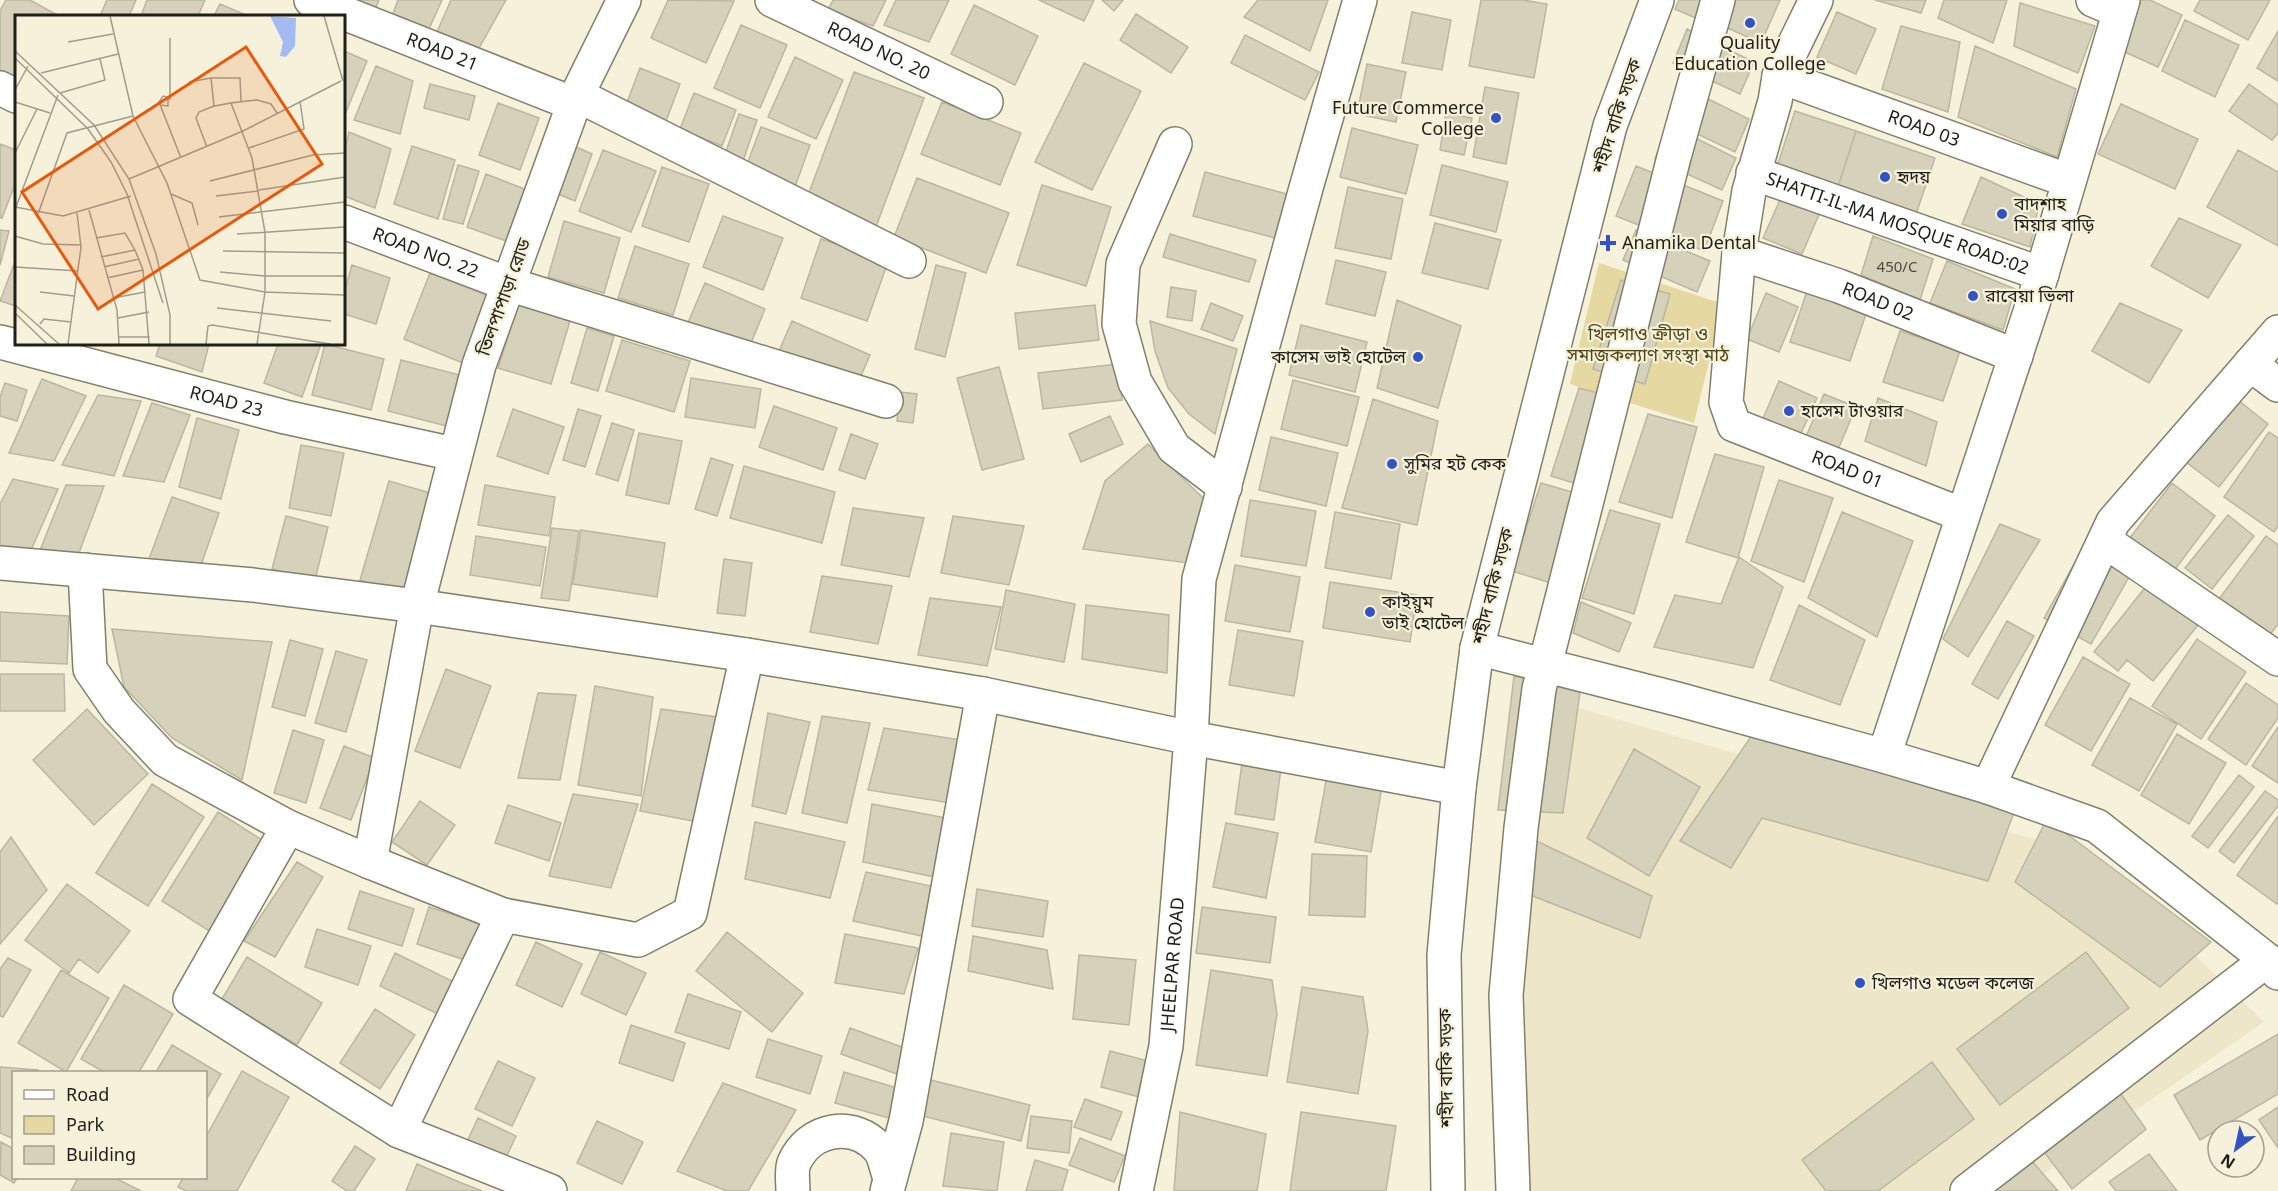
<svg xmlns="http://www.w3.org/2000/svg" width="2278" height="1191" font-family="'Noto Sans','Noto Sans Bengali',sans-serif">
  <rect width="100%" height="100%" fill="#f5f1da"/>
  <path fill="#ede6c8" d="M1543,698L2093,856L2264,1022L2018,1191H1503Z"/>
  <path fill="#e5d8a0" d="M1599,263L1723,304L1694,423L1570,384Z"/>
  <path fill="#d6d1bb" stroke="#bbb6a1" stroke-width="1.5" d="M6,0H30L59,16H16V82L0,73V11Z
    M107,0H136L129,16H100Z
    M147,0H205L198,16H141Z
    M339,0H379L372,17Z
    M398,0H442L428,31L391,19Z
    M451,0H506L479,48L437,32Z
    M668,0L734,1L706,63L651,38Z
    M833,0H886L873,26L828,10Z
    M896,0H949L929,42L884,25Z
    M1039,0H1094L1084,21Z
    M1102,0H1123L1114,11Z
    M1258,0H1328L1310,51L1244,17Z
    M1481,0H1523L1547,4L1534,78L1469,66Z
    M1679,0H1725L1714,26L1675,9Z
    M1734,0H1780L1761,43L1723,26Z
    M1875,0H1926L1921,13Z
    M1944,0H2007L1993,43L1938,18Z
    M2130,0H2150L2182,15L2158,67L2116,48Z
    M2200,0H2270L2248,40L2194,11Z
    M2020,3L2095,26L2078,73L2014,46Z
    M220,4L248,16H214Z
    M974,5L1038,36L1015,85L951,54Z
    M1412,12L1451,20L1442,70L1402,63Z
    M1837,12L1876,29L1856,74L1817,57Z
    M1136,14L1188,47L1171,73L1120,40Z
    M2185,20L2239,45L2215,97L2162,71Z
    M741,25L787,45L760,108L714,88Z
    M1901,26L1960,42L1948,112L1882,89Z
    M1687,29L1754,62L1740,94L1673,63Z
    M2278,31V81L2257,68Z
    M1245,35L1319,72L1305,100L1231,63Z
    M1975,46L2076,89L2057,157L1958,117Z
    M344,51L367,61L344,117Z
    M795,57L843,80L816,139L768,117Z
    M1084,63L1141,91L1092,190L1035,162Z
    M1367,64L1406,72L1396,122L1357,114Z
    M376,66L413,81L400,134L354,120Z
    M640,68L680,84L666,121L626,105Z
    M854,72L924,98L874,232L804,206Z
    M430,84L475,96L469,120L424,108Z
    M2249,84L2278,105V133L2272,140L2229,111Z
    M1682,86L1749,119L1735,152L1668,120Z
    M1485,87L1519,93L1506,164L1473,157Z
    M694,93L736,110L722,146L680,129Z
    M942,102L1021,133L1000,185L921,154Z
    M498,103L539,118L520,170L479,155Z
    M2121,104L2198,139L2175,189L2098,154Z
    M1795,111L1856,131L1835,196L1774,176Z
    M1446,113L1472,118L1464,155L1440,150Z
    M739,114L757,120L741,167L723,160Z
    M1669,125L1736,158L1722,190L1655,159Z
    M761,127L810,145L791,198L741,180Z
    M1352,128L1418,145L1406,194L1340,177Z
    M1856,131L1935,158L1913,223L1835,196Z
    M349,132L391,149L375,208L344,196V154Z
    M567,143L592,154L575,201L548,190Z
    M0,144L16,150V182L2,218H0Z
    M412,146L455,160L438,219L394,204Z
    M603,150L656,171L631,232L579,211Z
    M2238,150L2278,172V246L2207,207Z
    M458,165L479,171L463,224L443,219Z
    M1442,165L1508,182L1496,232L1430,215Z
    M1636,166L1723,201L1704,251L1616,216Z
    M662,167L709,184L689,242L642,226Z
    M1205,172L1287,194L1275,238L1193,216Z
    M486,174L527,190L509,242L467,227Z
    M1981,177L2039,204L2030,247L1962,224Z
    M917,178L1009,213L986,273L894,237Z
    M1042,185L1111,207L1086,286L1017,265Z
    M1348,187L1403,199L1391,259L1335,248Z
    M1783,193L1821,210L1802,254L1763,238Z
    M723,216L783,238L763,290L703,267Z
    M2179,218L2241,245L2208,298L2151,266Z
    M564,221L620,238L604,293L548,277Z
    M1435,223L1501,240L1488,289L1422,273Z
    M0,230L9,231L0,265Z
    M1636,230L1710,261L1697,292L1623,260Z
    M1170,234L1256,260L1249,282L1163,257Z
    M1873,236L1933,259L1920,300L1861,275Z
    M821,239L888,262L867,321L801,298Z
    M635,246L689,264L673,315L618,298Z
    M16,259V306L0,301Z
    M1336,260L1386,272L1375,316L1326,304Z
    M1947,261L2015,289L2003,330L1930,303Z
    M352,265L390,278L376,324L344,314V293Z
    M936,265L966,273L945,357L915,349Z
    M430,273L489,296L463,363L404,339Z
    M1621,280L1670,294L1645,384L1593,369Z
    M705,283L765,309L747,353L686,327Z
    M1171,287L1196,291L1192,321L1167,317Z
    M1807,291L1867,311L1850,361L1790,342Z
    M1766,293L1798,307L1779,352L1747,339Z
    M1397,300L1461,326L1438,408L1377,388Z
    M1211,303L1243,316L1233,341L1201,329Z
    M2120,303L2182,330L2149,383L2092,351Z
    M518,305L570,321L551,384L498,368Z
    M1095,305L1099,340L1019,349L1015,313Z
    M792,321L870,355L848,406L770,372Z
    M1150,321L1237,349L1215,434L1189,414L1168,388L1155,351Z
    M1301,325L1367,342L1355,392L1289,375Z
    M587,328L614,336L598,391L571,383Z
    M1900,331L1960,351L1943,401L1883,382Z
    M622,340L690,361L674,412L606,391Z
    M160,344H209L202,372L156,356Z
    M278,344H321L302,397L264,383Z
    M325,344L384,359L371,410L312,395Z
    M401,360L460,375L447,426L388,411Z
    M1118,364L1122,400L1043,409L1038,373Z
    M999,367L1024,459L982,470L957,378Z
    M691,378L761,389L755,428L685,417Z
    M42,379L86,396L54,461L9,453Z
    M1293,380L1359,397L1347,446L1281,429Z
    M1779,381L1817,398L1798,440L1761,423Z
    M5,383L27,390L17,421L0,416V397Z
    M1579,388L1629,401L1603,492L1551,476Z
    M900,392L917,394L913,423L897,421Z
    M2228,392L2268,424L2219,487L2178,456Z
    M1824,394L1856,407L1837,452L1805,439Z
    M98,395L141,401L114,476L62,465Z
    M1878,398L1937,422L1926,466L1865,441Z
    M1373,399L1438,421L1417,525L1342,508Z
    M152,403L190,415L164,482L123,476Z
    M774,406L837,428L823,470L759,447Z
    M513,409L564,427L548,474L497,456Z
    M578,409L601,416L585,467L563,460Z
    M1648,414L1697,427L1672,518L1619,502Z
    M1110,416L1123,444L1081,462L1069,434Z
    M197,418L239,430L221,499L179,487Z
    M612,423L634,430L618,481L596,474Z
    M2269,432L2278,438V526L2274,532L2224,497Z
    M639,433L682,441L669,504L626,495Z
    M851,434L878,444L865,479L839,470Z
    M1271,437L1338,453L1326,506L1259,490Z
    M1148,444L1205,500L1188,563L1083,549L1105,481Z
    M301,445L344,453L331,516L289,508Z
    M1715,454L1764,467L1738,558L1686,542Z
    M711,458L733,465L717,516L695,509Z
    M744,466L835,492L822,543L730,518Z
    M13,479L58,489L28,557L0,550V504Z
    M1779,480L1833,498L1804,582L1751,561Z
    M389,481L437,495L407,595L360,580Z
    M1541,483L1589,497L1564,587L1512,571Z
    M2172,483L2215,516L2170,576L2126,543Z
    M66,485L104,486L76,561L37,558Z
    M485,485L555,497L549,536L478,525Z
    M172,497L219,513L197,577L149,559Z
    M1250,500L1316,511L1306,566L1241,556Z
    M853,508L924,518L909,577L841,565Z
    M1610,510L1660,524L1634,614L1582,598Z
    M1335,512L1400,524L1391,579L1325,568Z
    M1842,512L1913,541L1877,637L1808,598Z
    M2228,515L2254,536L2212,589L2185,568Z
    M286,516L328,527L315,580L272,569Z
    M953,516L1024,526L1009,585L941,573Z
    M2000,524L2040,540L1968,657L1943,639Z
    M552,528L579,531L569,601L541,598Z
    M581,530L665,543L657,597L573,584Z
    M476,536L546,547L540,586L470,575Z
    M2266,536L2278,545V624L2269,636L2219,599Z
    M2082,550L2129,577L2091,644L2044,618Z
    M1739,557L1783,587L1753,668L1654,647L1675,595L1721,604Z
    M724,559L752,563L745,616L717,613Z
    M1235,565L1300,577L1290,632L1225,621Z
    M822,576L892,586L878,644L810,632Z
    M1330,582L1417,595L1410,642L1323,628Z
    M2147,585L2198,625L2153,681L2127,660L2118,671L2094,652Z
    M1006,590L1075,604L1064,662L995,649Z
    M930,598L1001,607L987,666L918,655Z
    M1581,602L1631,623L1619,652L1573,633Z
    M1086,605L1169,615L1167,673L1082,659Z
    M1799,605L1865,640L1840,705L1770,680Z
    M0,612L69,616L67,664L0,661Z
    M2007,621L2034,636L1998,699L1972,684Z
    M112,629L272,642L242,780L172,738L124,687Z
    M1238,630L1303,641L1294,696L1229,685Z
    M2197,639L2246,672L2201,739L2152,706Z
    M290,640L323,649L305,716L272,707Z
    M336,651L367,660L346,732L315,723Z
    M2083,657L2130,684L2091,751L2045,725Z
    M446,669L491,686L460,768L415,751Z
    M0,674H64L65,711H0Z
    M1514,676L1580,692L1563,813L1498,810Z
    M2246,683L2278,705V718L2246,765L2208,739Z
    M595,686L653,697L641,796L578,785Z
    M538,693L576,695L560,780L518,778Z
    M2130,698L2177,724L2139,791L2092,765Z
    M87,709L148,774L94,825L33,760Z
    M661,709L724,718L704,823L640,811Z
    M768,713L810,722L786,814L752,806Z
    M822,716L870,723L847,823L802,813Z
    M2278,727V783L2252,766Z
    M884,728L968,741L957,804L868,790Z
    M293,730L324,740L306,803L274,793Z
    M2177,734L2226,763L2189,824L2141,795Z
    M1752,735L2015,810L1988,881L1762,818L1731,868L1680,841Z
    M344,746L375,758L351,820L320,808Z
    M1634,749L1700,787L1649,876L1587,838Z
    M1243,756L1282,761L1274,820L1235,814Z
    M1328,770L1383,780L1371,852L1315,842Z
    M2239,775L2254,787L2208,848L2192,836Z
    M152,784L204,817L148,906L96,873Z
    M2265,791L2278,800V806L2234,863L2219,851Z
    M573,794L638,804L611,888L549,876Z
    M420,801L455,825L427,865L392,842Z
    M872,804L957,820L944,879L863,862Z
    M508,805L561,823L549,861L495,843Z
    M218,812L270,845L214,934L162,901Z
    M2278,816V901L2277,904L2237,875Z
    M2047,819L2211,942L2160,987L2015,882Z
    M755,822L845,842L830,898L745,879Z
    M1226,823L1278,833L1266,898L1213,887Z
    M11,837L47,890L0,944V852Z
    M1528,837L1652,896L1640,938L1507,886Z
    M1312,854L1367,856L1365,917L1309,915Z
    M297,862L323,877L275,957L244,941Z
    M866,872L935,887L922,936L853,921Z
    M67,884L130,931L98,973L79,959L69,973L25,940Z
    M977,889L1048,901L1043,937L972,926Z
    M360,891L414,909L402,946L348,929Z
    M429,907L483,924L471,962L417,944Z
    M1202,907L1276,917L1270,963L1196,953Z
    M317,929L371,946L358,985L305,967Z
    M727,932L803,993L772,1032L696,971Z
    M845,934L918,948L904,994L835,983Z
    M973,936L1047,950L1053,989L968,971Z
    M536,942L582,964L562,1007L516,985Z
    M600,952L646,973L626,1015L581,994Z
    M2086,952L2129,1008L2000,1105L1957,1049Z
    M395,953L458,984L442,1016L380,986Z
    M1079,955L1136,960L1129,1025L1073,1019Z
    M247,957L322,1003L297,1045L222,999Z
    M8,958L31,970L3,1017L0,1016V969Z
    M61,970L109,998L66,1072L18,1043Z
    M1211,970L1272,980L1277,1014L1267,1076L1196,1065Z
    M124,985L173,1014L139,1072H104L81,1059Z
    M1302,987L1363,997L1368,1031L1358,1094L1287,1082Z
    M688,994L741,1012L729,1049L675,1032Z
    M375,1009L415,1035L380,1089L340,1063Z
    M631,1025L685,1043L673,1081L619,1063Z
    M850,1028L907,1049L897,1074L841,1054Z
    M2278,1034V1094L2200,1140L2174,1095Z
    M768,1039L822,1056L810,1094L756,1077Z
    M172,1045L221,1074L206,1100V1072H156Z
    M1110,1051L1152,1062L1143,1098L1101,1087Z
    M498,1061L535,1078L512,1126L475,1109Z
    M1932,1062L1974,1119L1878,1191H1826L1802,1160Z
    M0,1067L38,1070V1072H14V1139L0,1133Z
    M242,1071L289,1097L237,1191H186L178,1187L183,1178H206V1137Z
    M844,1072L897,1088L889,1118L835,1103Z
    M923,1078L1030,1105L1021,1141L915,1114Z
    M723,1083L796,1110L748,1191H727L677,1171Z
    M2115,1086L2146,1129L2072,1189L2036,1141Z
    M1085,1099L1122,1112L1111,1140L1074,1127Z
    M2278,1107V1148L2259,1120Z
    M1180,1112L1266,1134L1257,1191H1174Z
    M1301,1112L1396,1126L1386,1191H1290Z
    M1031,1116L1072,1121L1069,1153L1027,1148Z
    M478,1118L516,1136L503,1164L465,1146Z
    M597,1121L643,1142L622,1184L577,1163Z
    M951,1133L1004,1142L997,1191L943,1186Z
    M1080,1138L1125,1156L1114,1182L1069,1165Z
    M1,1142L14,1149V1178H17L14,1183L0,1175Z
    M355,1146L375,1159L354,1191H347L332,1181Z
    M2024,1152L2058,1191H1978Z
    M2149,1154L2177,1191H2116L2109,1182Z
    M1035,1160L1068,1170L1062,1191H1026Z
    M417,1164L459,1182L482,1191H406Z
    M78,1178H115L141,1191H71Z"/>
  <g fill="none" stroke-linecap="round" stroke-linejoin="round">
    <g stroke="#837f6b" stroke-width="36">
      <g id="minor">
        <path id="s1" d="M311,0L574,104"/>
        <path id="s2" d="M772,0L986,102"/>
        <path id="s3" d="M1816,0L1779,76L1775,101L1749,191L1739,253L1726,402L1734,425L1963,515"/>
        <path d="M2093,0L2119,11"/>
        <path id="s4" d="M1779,76L2069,181"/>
        <path d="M0,88L16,96"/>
        <path d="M577,95L909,261"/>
        <path d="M1175,144L1123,264L1119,324L1135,382L1174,448L1225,487"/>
        <path id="s5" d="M1753,173L2042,274"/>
        <path id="s6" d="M344,222L508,284L886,401"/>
        <path id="s7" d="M1739,253L1839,286L2016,356"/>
        <path id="s8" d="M0,342L285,417L454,454"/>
        <path d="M2250,364L2278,385"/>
        <path d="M2105,541L2278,659"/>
        <path d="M0,563L253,585L417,606L747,655L983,694L1191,738L1459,788"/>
        <path d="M85,570L90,669L119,711L165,760L288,827L370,862L417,606L479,365L577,95L624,0"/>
        <path d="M1477,648L1677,699L1884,756L1988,787L2097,826L2267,960L2278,973"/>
        <path d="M1884,756L2035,297L2123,0"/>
        <path d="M1988,787L2113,522L2278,332"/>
        <path d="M288,827L190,999L399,1131L503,915L370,862"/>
        <path d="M503,915L638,940L690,913L747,655"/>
        <path d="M399,1131L550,1191"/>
        <path d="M793,1191C793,1183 791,1170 794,1163C809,1128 854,1120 879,1149C884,1155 886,1167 889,1175"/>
        <path d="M887,1191L906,1121L983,694"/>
        <path id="s9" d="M1136,1191L1166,1046L1191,738L1199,579L1306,188L1360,0"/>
        <path d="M1448,1191L1444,955L1459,788L1477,648L1610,126L1657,0"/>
        <path d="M1513,1191L1506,995L1521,828L1539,689L1674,157L1718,0"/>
        <path d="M1967,1191L2267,960"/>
      </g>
    </g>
    <use href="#minor" stroke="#fff" stroke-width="33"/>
  </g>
  <g fill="#3153c3" stroke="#f5f1da" stroke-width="2">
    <circle cx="1750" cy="23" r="6"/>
    <circle cx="1496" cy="118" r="6"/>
    <circle cx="1885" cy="177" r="6"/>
    <circle cx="2002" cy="214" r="6"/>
    <path d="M1605 234h6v6h6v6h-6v6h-6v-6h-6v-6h6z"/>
    <circle cx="1973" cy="296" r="6"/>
    <circle cx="1418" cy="357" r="6"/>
    <circle cx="1789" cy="411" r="6"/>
    <circle cx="1392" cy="464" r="6"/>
    <circle cx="1370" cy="612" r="6"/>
    <circle cx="1860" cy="983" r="6"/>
  </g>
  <g text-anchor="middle" stroke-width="4.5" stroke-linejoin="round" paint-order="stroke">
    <g font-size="15" fill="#4e4c40">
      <text x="1897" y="272">450/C</text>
    </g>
    <g font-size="18" fill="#201f17" stroke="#f5f1da" text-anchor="start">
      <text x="1750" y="49" text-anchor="middle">Quality<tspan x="1750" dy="21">Education College</tspan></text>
      <text x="1484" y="114" text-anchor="end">Future Commerce<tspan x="1484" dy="21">College</tspan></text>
      <text x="1897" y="183">হৃদয়</text>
      <text x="2014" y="210">বাদশাহ<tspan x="2014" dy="21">মিয়ার বাড়ি</tspan></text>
      <text x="1622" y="249">Anamika Dental</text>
      <text x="1985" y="302">রাবেয়া ভিলা</text>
      <text x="1406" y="363" text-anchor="end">কাসেম ভাই হোটেল</text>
      <text x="1801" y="417">হাসেম টাওয়ার</text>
      <text x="1404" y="470">সুমির হট কেক</text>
      <text x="1382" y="608">কাইয়ুম<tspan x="1382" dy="21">ভাই হোটেল</tspan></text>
      <text x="1872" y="989">খিলগাও মডেল কলেজ</text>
    </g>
    <g font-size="18" fill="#201f17" stroke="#f5f1da">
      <text dy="6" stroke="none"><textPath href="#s2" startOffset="118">ROAD NO. 20</textPath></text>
      <text dy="6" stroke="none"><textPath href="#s1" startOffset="141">ROAD 21</textPath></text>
      <text transform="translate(1617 116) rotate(-72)" y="6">শহীদ বাকি সড়ক</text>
      <text dy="6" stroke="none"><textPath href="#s4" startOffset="154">ROAD 03</textPath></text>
      <text dy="6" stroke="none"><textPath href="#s5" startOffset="153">SHATTI-IL-MA MOSQUE ROAD:02</textPath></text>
      <text dy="6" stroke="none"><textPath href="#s6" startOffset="87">ROAD NO. 22</textPath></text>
      <text transform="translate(504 297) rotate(-70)" y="6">তিলপাপাড়া রোড</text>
      <text dy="6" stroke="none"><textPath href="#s7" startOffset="147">ROAD 02</textPath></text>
      <text dy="6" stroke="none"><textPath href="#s8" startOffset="234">ROAD 23</textPath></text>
      <text dy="6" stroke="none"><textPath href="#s3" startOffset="562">ROAD 01</textPath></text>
      <text transform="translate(1493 586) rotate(-76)" y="6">শহীদ বাকি সড়ক</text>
      <text dy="6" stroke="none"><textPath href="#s9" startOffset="230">JHEELPAR ROAD</textPath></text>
      <text transform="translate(1446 1068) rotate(-91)" y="6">শহীদ বাকি সড়ক</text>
    </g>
    <g font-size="18" fill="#504514" stroke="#f5f1da">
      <text x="1648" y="340">খিলগাও ক্রীড়া ও<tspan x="1648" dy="21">সমাজকল্যাণ সংস্থা মাঠ</tspan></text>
    </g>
  </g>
  <g transform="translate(15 15)">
    <rect width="330" height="330" fill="#f5f1da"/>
    <path d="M255,1L281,3L280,31L271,42L265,41L268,27Z" fill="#a3bbf2"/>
    <path fill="none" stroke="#a09d8c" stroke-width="1.5" d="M95,1L118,101L152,168L185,265L250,277L330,280M309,1L328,66M155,23V85M53,27L98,19M0,36L79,110L114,164L141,239L155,300V329M0,43L73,114L96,147L112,179L148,288M26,58L103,39M174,67L196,63M0,75L13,51M45,78L90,65L85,44M0,87L35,98M216,88L199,91L196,63H225L226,86M145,90L153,91V82L148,81L144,87L166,143M192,132L181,103L184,97L199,91M234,133L289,114L285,86M0,138L22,94M114,164L228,116L326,66M195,166L298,140L330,138M244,175L330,162M156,179L177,188L183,210M201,181L244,176M0,192L48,201L116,181M1,192L43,80M74,195L102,295L104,329M23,199L52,118L118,101M204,202L330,187M222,219L330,212M0,221L28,229L66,230M81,223L110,218L120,235L128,255L134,329M208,236L330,238M86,242L120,235M0,252L63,256M89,252L124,244M205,257L250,261H330M92,263L128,255M25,277L59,281M98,283L130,277M0,290L44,329M202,293L316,306M0,298L32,329M103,303L134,297M25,309L29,304L56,307M104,322H135M53,329L66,232L62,198M191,329L193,311L197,310L315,329M242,329L250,277V217L237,143L216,88L242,85L256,89L262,98"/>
    <path fill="#e8590c" fill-opacity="0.15" stroke="#e8590c" stroke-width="3" d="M231,32L307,149L83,294L7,177Z"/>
    <rect width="330" height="330" fill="none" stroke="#201f17" stroke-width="3"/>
  </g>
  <rect x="12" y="1071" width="195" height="108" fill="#f5f1da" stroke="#a09d8c" stroke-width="1.5"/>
  <rect x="24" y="1090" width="30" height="9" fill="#ffffff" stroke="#a09d8c" stroke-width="1.5"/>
  <text x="66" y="1101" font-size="18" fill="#201f17">Road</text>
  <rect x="24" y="1116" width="30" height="18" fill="#e5d8a0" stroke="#a09d8c" stroke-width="1.5"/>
  <text x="66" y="1131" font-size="18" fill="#201f17">Park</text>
  <rect x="24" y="1146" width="30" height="18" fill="#d6d1bb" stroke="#a09d8c" stroke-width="1.5"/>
  <text x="66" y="1161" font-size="18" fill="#201f17">Building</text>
  <g transform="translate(2236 1149) rotate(213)"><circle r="28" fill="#f5f1da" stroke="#a09d8c" stroke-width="1.5"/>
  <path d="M0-4.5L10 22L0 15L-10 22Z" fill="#3153c3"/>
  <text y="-9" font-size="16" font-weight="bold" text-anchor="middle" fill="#201f17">N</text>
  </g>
</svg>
